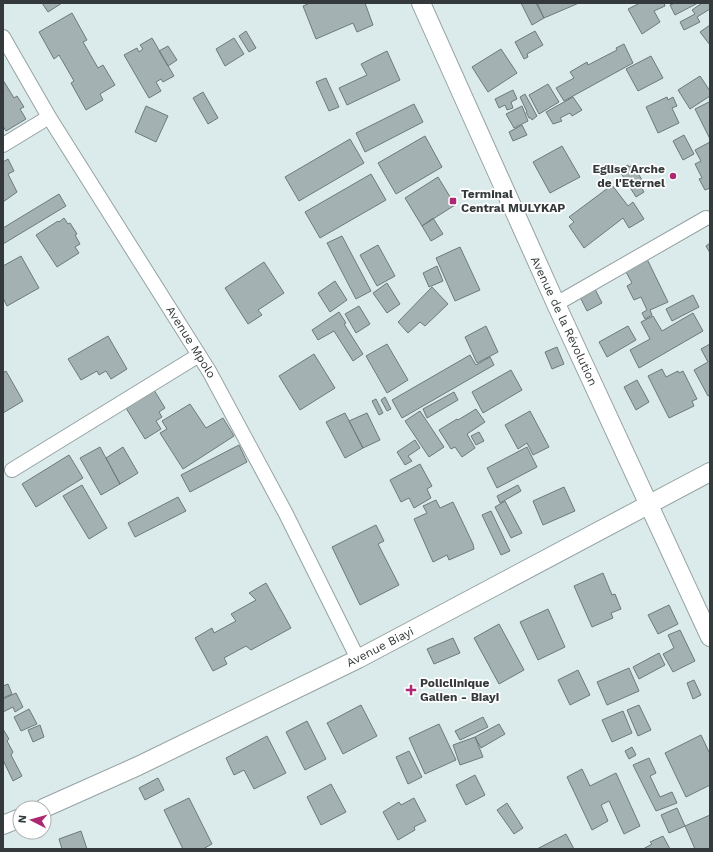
<svg xmlns="http://www.w3.org/2000/svg" width="713" height="852" font-family="'Work Sans',sans-serif">
  <rect width="100%" height="100%" fill="#dbeaeb"/>
  <path fill="#a3b1b2" stroke="#6d7a7b" d="M42,3H62L48,12Z
    M310,3H365L373,25L357,32L353,23L316,39L303,6Z
    M521,3H536L544,18L532,25Z
    M537,3H579L544,18Z
    M640,3H664L665,6L654,11L660,22L642,34L628,9Z
    M672,3H698L675,15L670,5L673,4Z
    M702,3H709L710,9L697,17L700,22L684,30L680,22L695,14L692,10Z
    M72,13L87,40L83,42L98,68L103,65L115,85L100,94L103,100L86,110L71,83L74,81L59,55L54,59L39,32Z
    M710,25V45L700,32Z
    M246,31L256,48L249,52L239,36Z
    M535,31L543,45L527,54L528,57L524,59L515,42Z
    M152,38L174,76L163,82L161,79L156,82L161,91L149,98L124,55L137,48L139,52L143,49L140,45Z
    M234,38L244,54L225,66L216,49Z
    M624,44L633,63L564,101L556,88L574,78L570,72L587,62L588,65L617,50L616,48Z
    M168,46L177,60L168,66L159,51Z
    M501,49L517,73L488,92L472,67Z
    M387,51L400,80L347,105L339,88L367,75L361,64Z
    M651,56L663,78L638,91L626,69Z
    M700,76L710,91V96L690,109L678,90Z
    M326,78L339,107L329,111L316,82Z
    M3,80L14,98L17,96L24,107L20,109L26,119L6,131L3,126Z
    M548,84L559,102L539,114L529,95Z
    M513,90L517,99L511,102L513,108L507,110L505,105L499,108L495,99Z
    M203,92L218,118L208,124L193,98Z
    M525,94L537,116L532,120L531,118H529L526,112H527L520,97Z
    M573,97L582,110L572,116L570,113L560,118L562,121L553,124L546,112Z
    M667,97L668,100L673,97L677,106L672,108L679,123L658,133L646,107Z
    M709,102L710,105V139L695,109Z
    M414,104L423,122L365,152L356,133Z
    M146,106L168,116L156,142L135,132Z
    M522,106L528,121L514,128L506,114Z
    M522,125L527,135L513,141L509,132Z
    M684,135L694,154L683,160L673,141Z
    M425,136L442,167L396,194L378,163Z
    M350,139L364,163L299,201L285,177Z
    M710,142V188L705,190L699,179L702,178L695,164L701,161L695,150Z
    M562,146L580,177L550,193L533,162Z
    M8,159L14,171L8,174L17,192L3,202V162Z
    M628,165L629,167L633,165L645,185L641,187L644,192L636,197L619,170Z
    M371,174L386,200L320,238L305,212Z
    M438,177L455,205L422,226L405,198Z
    M612,185L628,206L633,202L644,219L629,228L623,218L584,248L569,226L574,222L569,217Z
    M59,194L66,206L3,244V228Z
    M64,218L68,224L70,223L77,234L75,235L80,244L75,247L79,253L57,267L36,235L58,221L59,222Z
    M433,218L443,234L431,241L422,226Z
    M342,236L371,291L356,299L327,243Z
    M710,243V253L706,246Z
    M378,245L395,276L377,286L360,255Z
    M460,247L480,290L455,301L436,258Z
    M21,256L39,288L7,306L3,298V266Z
    M647,259L668,302L650,310L652,315L645,319L642,313L647,310L641,297L634,300L627,286L632,283L625,270Z
    M264,262L284,293L258,310L262,315L248,324L225,288Z
    M437,266L443,281L429,287L423,273Z
    M335,281L347,300L330,312L318,293Z
    M387,283L400,304L387,313L373,293Z
    M432,287L448,304L425,326L420,322L408,333L398,322Z
    M595,289L602,303L587,311L580,297Z
    M693,295L699,307L672,321L666,309Z
    M359,306L370,324L356,333L345,314Z
    M339,312L346,323L344,324L363,354L353,361L334,331L318,340L312,330Z
    M693,313L703,331L639,368L630,350L650,339L641,322L653,316L662,331Z
    M486,326L498,352L477,363L465,337Z
    M628,326L636,340L607,357L599,342Z
    M108,336L127,369L111,379L106,371L99,375L97,371L81,380L68,359Z
    M387,344L408,380L387,393L366,356Z
    M710,344V395L708,396L694,370L708,362L701,349Z
    M557,347L564,364L552,369L545,352Z
    M314,354L335,388L300,410L279,376Z
    M470,355L476,365L490,357L494,365L402,418L392,400Z
    M662,369L666,377L678,371L679,373L683,371L697,399L692,401L694,406L669,418L648,376Z
    M511,370L522,390L483,413L472,392Z
    M6,371L23,401L3,413V373Z
    M637,380L649,402L636,410L624,387Z
    M154,390L165,408L159,412L162,417L156,421L161,429L145,439L126,408Z
    M454,392L458,400L427,418L423,409Z
    M385,397L391,409L387,411L381,400Z
    M376,399L383,413L379,415L372,401Z
    M190,404L206,428L223,418L234,436L183,469L160,433L167,429L162,421Z
    M476,409L485,422L467,434L475,448L462,457L455,447L451,449L439,430L457,419L458,420Z
    M420,411L444,447L429,457L405,421Z
    M530,411L549,447L533,455L527,443L518,449L505,425Z
    M345,413L363,448L345,458L326,422Z
    M367,413L380,440L363,448L349,421Z
    M479,432L484,441L476,445L471,436Z
    M415,440L420,448L408,456L412,461L405,465L397,452Z
    M239,445L247,462L190,492L181,475Z
    M100,447L120,484L101,495L80,458Z
    M123,447L138,473L120,484L106,458Z
    M527,447L537,467L497,488L487,468Z
    M69,455L83,478L36,507L22,484Z
    M420,464L432,486L427,489L431,498L414,508L409,498L401,502L390,480Z
    M82,485L107,528L89,539L63,496Z
    M518,485L521,491L500,503L497,496Z
    M564,487L575,511L543,525L533,501Z
    M178,497L186,511L135,537L128,523Z
    M436,500L440,508L453,502L473,544L474,549L449,560L447,555L433,562L414,519L427,513L423,506Z
    M505,501L522,533L511,538L495,507Z
    M491,511L510,551L501,555L482,515Z
    M376,525L384,541L378,544L399,585L360,605L332,547Z
    M603,573L612,595L615,594L621,609L611,613L613,618L592,627L574,586Z
    M266,583L291,628L251,650L246,646L224,658L227,664L213,671L195,638L212,628L214,633L236,621L231,614L256,600L249,593Z
    M669,605L678,624L658,634L648,615Z
    M548,609L565,647L538,660L520,622Z
    M499,624L524,670L499,684L474,638Z
    M680,630L695,661L673,672L663,654L674,648L668,635Z
    M453,638L460,653L434,664L427,649Z
    M659,653L665,665L639,679L633,667Z
    M629,668L639,691L607,705L597,682Z
    M578,670L590,695L570,705L558,680Z
    M694,680L701,695L693,699L687,683Z
    M8,684L12,694L3,698V686Z
    M16,693L23,707L15,712L13,707L3,712V699Z
    M361,705L377,736L343,754L327,723Z
    M639,705L651,730L638,736L627,710Z
    M29,709L37,724L21,731L14,717Z
    M623,711L632,733L612,742L602,720Z
    M483,717L488,727L460,740L455,731Z
    M307,721L326,759L305,770L286,732Z
    M439,724L456,760L425,774L409,738Z
    M499,724L505,734L481,748L475,737Z
    M40,725L44,737L33,742L28,730Z
    M3,729L9,739L7,741L13,752L11,755L22,776L13,781L3,760Z
    M701,735L710,754V785L686,797L665,753Z
    M267,736L286,773L254,789L244,770L234,775L226,758Z
    M475,737L483,757L460,765L453,745Z
    M632,747L636,755L629,759L625,751Z
    M409,751L422,777L408,784L396,757Z
    M649,758L656,773L650,776L660,797L672,792L677,803L656,811L633,765Z
    M582,769L590,786L616,773L640,826L624,834L609,801L601,805L608,821L592,830L567,777Z
    M475,775L485,795L466,805L456,785Z
    M158,778L164,790L145,800L139,788Z
    M331,784L346,812L321,825L307,797Z
    M189,798L212,844L203,849H183L164,810Z
    M414,798L426,821L414,827L415,830L398,840L383,812L399,802L401,805Z
    M507,803L523,828L514,834L497,810Z
    M677,808L685,826L669,833L661,815Z
    M710,815V849H695L685,826Z
    M81,831L87,849H62L59,839Z
    M566,834L574,849H537Z
    M663,836L670,849H643L652,844L650,842Z"/>
  <g fill="none" stroke-linecap="round" stroke-linejoin="round">
    <g stroke="#95a2a3" stroke-width="16">
      <path id="minor" d="M3,37L49,117L209,371L286,514L358,659
        M3,145L49,117
        M556,304L706,218
        M12,470L199,355"/>
    </g>
    <g stroke="#95a2a3" stroke-width="20">
      <path id="tertiary" d="M421,3L556,304L710,637
        M44,808L138,766L358,659L710,472
        M3,825L20,818"/>
    </g>
    <use href="#minor" stroke="#fff" stroke-width="14"/>
    <use href="#tertiary" stroke="#fff" stroke-width="18"/>
  </g>
  <g fill="#ac2872" stroke="#fff" stroke-width="1.5">
    <circle cx="673" cy="176" r="4"/>
    <rect x="449" y="197" width="8" height="8" rx="2"/>
    <path d="M409 684h4v4h4v4h-4v4h-4v-4h-4v-4h4z"/>
  </g>
  <g text-anchor="middle" stroke-width="3.5" stroke-linejoin="round" paint-order="stroke">
    <g font-size="12" font-weight="bold" fill="#343a3b" stroke="#fff" text-anchor="start">
      <text x="665" y="173" text-anchor="end">Eglise Arche<tspan x="665" dy="14">de l'Eternel</tspan></text>
      <text x="461" y="198">Terminal<tspan x="461" dy="14">Central MULYKAP</tspan></text>
      <text x="420" y="687">Policlinique<tspan x="420" dy="14">Galien - Biayi</tspan></text>
    </g>
    <g font-size="12" fill="#343a3b" stroke="#fff">
      <text transform="translate(564 321) rotate(65)" y="4">Avenue de la Révolution</text>
      <text transform="translate(191 342) rotate(58)" y="4">Avenue Mpolo</text>
      <text transform="translate(380 647) rotate(-27)" y="4">Avenue Biayi</text>
    </g>
  </g>
  <rect width="713" height="852" fill="none" stroke="#343a3b" stroke-width="8"/>
  <g transform="translate(32 820) rotate(276)"><circle r="19" fill="#ffffff" stroke="#aeb0b1"/>
  <path d="M0-3L7 15L0 10L-7 15Z" fill="#ac2872"/>
  <text y="-6" font-size="11" font-weight="bold" text-anchor="middle" fill="#343a3b">N</text>
  </g>
</svg>
